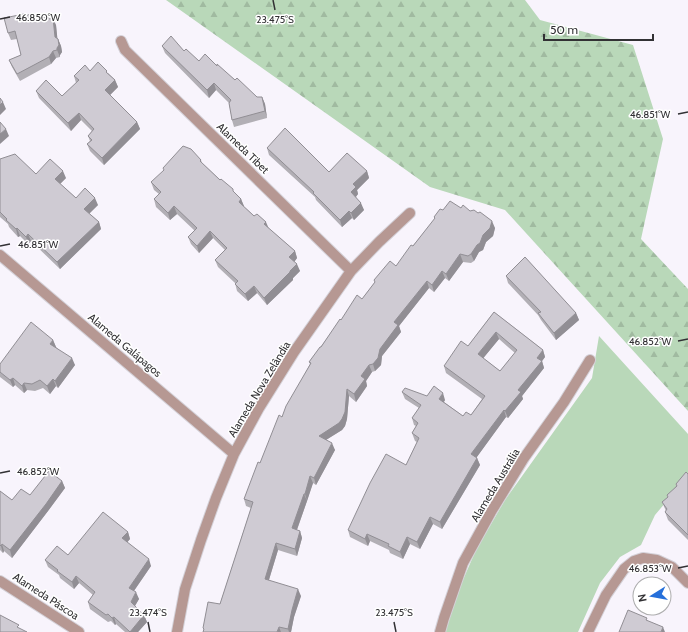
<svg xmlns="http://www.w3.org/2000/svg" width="688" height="632" font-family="Cabin,sans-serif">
  <defs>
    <pattern id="forest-firs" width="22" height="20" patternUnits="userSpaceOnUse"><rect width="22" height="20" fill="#b9d8b9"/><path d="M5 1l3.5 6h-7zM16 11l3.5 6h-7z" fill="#a0baa0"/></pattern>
  </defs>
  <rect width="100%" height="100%" fill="#f8f4fc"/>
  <path fill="url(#forest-firs)" d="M166,0H525L540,20L633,45L663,139L641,239L688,289V411L505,210L430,187Z"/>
  <path fill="#b9d8b9" d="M599,336L688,434V476L655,515L641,545L620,557L600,583L578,632H445L462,582L476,550L505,500L592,378Z"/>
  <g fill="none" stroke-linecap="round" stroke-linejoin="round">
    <g stroke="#d4d1d8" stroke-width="12">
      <path id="street" d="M121,41L125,50L351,271
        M0,255L234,454
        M0,581L79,632
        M177,632L185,589L201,540L216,498L234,454L259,408L294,352L351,271L379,242L410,213
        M440,632L444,618L463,563L491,512L524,458L564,402L590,360
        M588,632L606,595L624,569L634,561L643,558L657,560L672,567L688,583"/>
    </g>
    <use href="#street" stroke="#b69893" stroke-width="10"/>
  </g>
  <path fill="#b2afb5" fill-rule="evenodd" d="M32,14L34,19H49L56,25L57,38L58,39L61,46L62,52L60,55V57L56,58L51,64L20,81L12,67L9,60L21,55L17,39L11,40L8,33L24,16Z
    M162,46L184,51L199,61L217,66L257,97H262L265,104L267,118L234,127L232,120L229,103L216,90L209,98L165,53Z
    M90,71L108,73L115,80L118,87L110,95L137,122L140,129L104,165L90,151L87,144L90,141L88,136L92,131L81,120L71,131L39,98L36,91L62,96L76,83L74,76Z
    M267,148L329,172L367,171L369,178L357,190L358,194L356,197L364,210L354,220L352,218L342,227L316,200L315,197L269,155Z
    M0,159L36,174L66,178L60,184L76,198L98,205L89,213L99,222L101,229L60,269L31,241L28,244L20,236L18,237L9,227L8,224L0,217Z
    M201,160L202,163L241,199L244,207L295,251L297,258L294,262L300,271L293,278V280L267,305L257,293L248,301L237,291L235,283L218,267L215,260L225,250L213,238L199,253L191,244L188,237L195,231L177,214L170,220L156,207L154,199L159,194L154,190L151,182Z
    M461,208L470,211L495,228L493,236L486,242L483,250L479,252L474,261L471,263L463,262L449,281L445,278L434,292L429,288L399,326L401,332L382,356L381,365L375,371L372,372L366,381L367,386L356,402L349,396L347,419L345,426L342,430L326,440L335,450L316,485L313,483L307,501L297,530L300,531L302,538L297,556L278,550L269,580L301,596L294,617L291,632H203L204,630L203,628L220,604L251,508L246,506L244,499L260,463L282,417L310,364L309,362L341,320L362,299L375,282L374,280L396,266L435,219L434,217L443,210Z
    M506,276L576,313L579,320L556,340L541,320L538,315L508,283Z
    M494,312L543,350L545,357L542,361L544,368L522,396L523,399L508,418L506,417L476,458H477L480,465L442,529L433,524L420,549L410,544L403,559L390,553L389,550L370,541L368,546L350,537L348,530L406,465L417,442L415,441L412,433L416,426L414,425L412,418L419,408L405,399L402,392L445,400L444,402L463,416L471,415L482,399L446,373L444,366L468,346ZM499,339L515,353L500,371L483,358Z
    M53,340L56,347L75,365L58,388L56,386L50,394L43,388L35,391L27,390L24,393L15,385L13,387L0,377V364Z
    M688,474V540L668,520L665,512L666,511L662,502L668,497L676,486V484Z
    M62,481L65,488L48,511L12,558L4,551L3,553L0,550V491L12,500L30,495Z
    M128,532L130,539L127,542L151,566L134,591L139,599L135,606L144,615L147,622L138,632H125L116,624L115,625L111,621L108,622L90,609L88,602L93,595L79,583L74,589L60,578L59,575L48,567L45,560L68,555Z"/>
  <path fill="#918e94" d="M53,18L56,25L58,44L55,37Z
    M58,39L61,46L62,52L60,55V57L57,50Z
    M53,51L56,58L51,64L49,57Z
    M115,80L118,87L108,97L105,90Z
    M214,83L216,90L209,98L207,90Z
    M262,97L265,104L267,118L265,111Z
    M3,102L6,109L0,115V105Z
    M79,113L81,120L71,131L68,123Z
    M137,122L140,129L104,165L102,158Z
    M6,129L9,136L0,144V134Z
    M63,171L66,178L58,186L55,179Z
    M367,171L369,178L357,190L358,194L354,199L351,192L353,184Z
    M95,198L98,205L87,216L84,209Z
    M241,199L244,206L241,209L239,202Z
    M361,203L364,210L354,220L351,213Z
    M174,206L177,214L170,220L168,213Z
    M349,211L352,218L342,227L340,220Z
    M492,221L495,228L493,236L486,242L483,250L479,252L474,261L471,254Z
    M99,222L101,229L60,269L57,262Z
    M266,222L269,229L264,224Z
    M17,228L20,236L18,237L16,229Z
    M210,231L213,238L199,253L197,246Z
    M28,234L31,241L28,244L26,237Z
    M295,251L297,258L292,265L289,257Z
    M460,254L463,262L449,281L446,274Z
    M297,264L300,271L293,278V280L267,305L264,298Z
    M442,271L445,278L434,292L432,285Z
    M427,281L429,288L399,326L401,332L382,356L381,365L375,371L373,364L380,349L394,322Z
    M254,286L257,293L248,301L245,294Z
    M576,313L579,320L556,340L554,333Z
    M496,332L499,339L481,361L478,354Z
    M53,340L56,347L53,351L50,344Z
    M543,350L545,357L542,361L544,368L522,396L523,399L508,418L505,411L537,358Z
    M72,358L75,365L58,388L55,381Z
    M369,365L372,372L366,381L367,386L356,402L354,394L361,376Z
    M13,378L15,385L13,387L10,380Z
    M53,379L56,386L50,394L47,386Z
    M24,383L27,390L24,393L22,386Z
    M347,389L349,396L347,419L345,426L342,430L321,443L319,436Z
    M443,393L445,400L441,406L439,399Z
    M504,410L506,417L474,461L471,454Z
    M332,443L335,450L316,485L314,478Z
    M477,458L480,465L442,529L440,522Z
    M310,476L313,483L307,501L305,494Z
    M62,481L65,488L48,511L12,558L10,550Z
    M304,494L307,501L295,535L292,528Z
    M430,517L433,524L420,549L417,542Z
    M300,531L302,538L297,556L295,549Z
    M128,532L130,539L125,545L122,538Z
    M367,534L370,541L368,546L365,539Z
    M407,537L410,544L403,559L400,552Z
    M276,543L278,550L267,586L265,579Z
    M2,544L4,551L3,553L1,546Z
    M149,559L151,566L131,595L129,588Z
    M76,576L79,583L74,589L72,582Z
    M298,589L301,596L294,617L291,632H289L288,629L292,610Z
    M136,592L139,599L133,609L131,602Z
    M144,615L147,622L138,632H130Z
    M114,617L116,624L115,625L112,618Z
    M279,627L281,632H277Z
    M663,627L665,632H661Z"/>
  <path fill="#cfcbd3" stroke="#918e94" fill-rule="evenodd" d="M24,14V16L32,14L33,19L48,17L49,19L53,18L55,37L58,39L59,45L57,48V50L53,51L49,57L17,74L9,60L21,55L15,31L8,33L4,18Z
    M171,36L184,51L186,49L199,61L205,54L217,66V64L235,80L237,78L257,97H262L265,111L232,120L229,103L231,100L214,83L207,90L162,46Z
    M98,62L107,71L106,72L115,80L105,90L137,122L102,158L87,144L92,140L88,136L94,129L79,113L68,123L36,91L46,80L62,96L79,80L74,76L85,65L90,71Z
    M0,98L3,102L0,105Z
    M0,122L6,129L0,134Z
    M285,128L329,172L347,153L367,171L353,184L356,187L351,192L361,203L351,213L349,211L340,220L313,193L314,192L267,148Z
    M183,146L191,149L201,160L200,161L220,180L221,179L233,189V191L241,199L239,202L254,216L257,214L266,222L264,224L295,251L289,257L297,264L290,271V272L264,298L254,286L245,294L235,284L238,281L215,260L227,248L210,231L197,246L188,237L197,228L174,206L168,213L154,199L161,192L151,182L164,170L163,168Z
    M15,154L36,174L50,159L63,171L55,179L76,198L85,188L95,198L84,209L99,222L57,262L28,234L26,237L17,228L16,229L6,220L7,219L0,212V159Z
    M450,201L461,208L463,205L470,211L474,210L478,213L480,212L492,221L490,228L483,235L480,243L477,245L471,254L468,256L460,254L446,274L442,271L432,285L427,281L394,322L398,325L380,349L378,358L373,364L369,365L361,376L365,379L354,394L347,389L345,412L342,419L339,423L319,436L332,443L314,478L310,476L305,494H304L292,528L300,531L295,549L276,543L265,579L298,589L292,610L288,629L279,627L277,632H203L204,629L203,628L208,602L220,604L253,502L244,499L258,462L260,463L279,415L282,417L286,406L311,363L309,362L320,347H321L340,319L341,320L357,295L362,299L375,282L374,280L390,261L396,266L411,245L413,246L435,218L434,217L440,209L443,210Z
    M525,257L576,313L554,333L538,313L541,312L506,276Z
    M494,312L543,350L537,358L542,361L518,390L521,392L505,411L504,410L471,454L477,458L440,522L430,517L417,542L407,537L400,552L388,546L389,544L367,534L365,539L348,530L370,483L386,454L406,465L419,438L412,433L418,423L412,418L421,405L402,392L405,388L427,396L434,386L443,393L439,399L463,416L466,412L471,415L485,396L444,366L461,341L468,346ZM496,332L517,350L500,371L478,354Z
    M31,322L53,340L50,344L72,358L55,381L53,379L47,386L40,380L32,384L24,383L22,386L13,378L10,380L0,372V364Z
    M49,471L62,481L46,504L10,550L2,544L1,546L0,545V491L12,500L21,489L30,495Z
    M686,472L688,474V535L665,512L667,509L662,502L668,497L667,495L677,486L676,484Z
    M103,512L128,532L122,538L149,559L129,588L136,592L131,602L144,615L130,632L114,617L112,618L108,614L106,615L88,602L95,592L76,576L72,582L57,571L58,570L45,560L57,546L68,555Z
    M628,610L647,618L646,620L663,627L661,632H619Z
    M0,615L19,625L17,627L27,632H0Z"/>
  <path fill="none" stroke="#323134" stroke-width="1.5" d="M273,0L275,10M0,19L10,17M678,114L688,112M0,246L10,244M678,341L688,339M0,473L10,471M678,568L688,566M148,622L150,632M394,622L396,632"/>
  <g text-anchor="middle" stroke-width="3" stroke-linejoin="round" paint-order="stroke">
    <g font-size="11" fill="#323134" stroke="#fff">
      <text transform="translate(243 148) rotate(44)" y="4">Alameda Tibet</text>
      <text transform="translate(125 345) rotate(40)" y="4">Alameda Galápagos</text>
      <text transform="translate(259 389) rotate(-59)" y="4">Alameda Nova Zelândia</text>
      <text transform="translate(495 485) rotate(-59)" y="4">Alameda Austrália</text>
      <text transform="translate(46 596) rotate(33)" y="4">Alameda Páscoa</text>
    </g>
  </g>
  <g font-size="10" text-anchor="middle" fill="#323134" stroke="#fff" stroke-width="3" stroke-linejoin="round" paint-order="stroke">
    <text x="38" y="21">46.850°W</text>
    <text x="275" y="23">23.475°S</text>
    <text x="650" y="118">46.851°W</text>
    <text x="38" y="248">46.851°W</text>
    <text x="650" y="345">46.852°W</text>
    <text x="38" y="475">46.852°W</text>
    <text x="650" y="572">46.853°W</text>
    <text x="148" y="616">23.474°S</text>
    <text x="394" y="616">23.475°S</text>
  </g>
  <g transform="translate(652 596) rotate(259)"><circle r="19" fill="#ffffff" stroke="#adadae"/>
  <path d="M0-3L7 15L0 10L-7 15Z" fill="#256fda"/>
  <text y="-6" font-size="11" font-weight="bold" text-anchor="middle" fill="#323134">N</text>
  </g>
  <path d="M544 34v6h109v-6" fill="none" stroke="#323134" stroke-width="2"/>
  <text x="550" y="34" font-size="12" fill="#323134" stroke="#ffffff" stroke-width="3" paint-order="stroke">50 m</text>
</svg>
